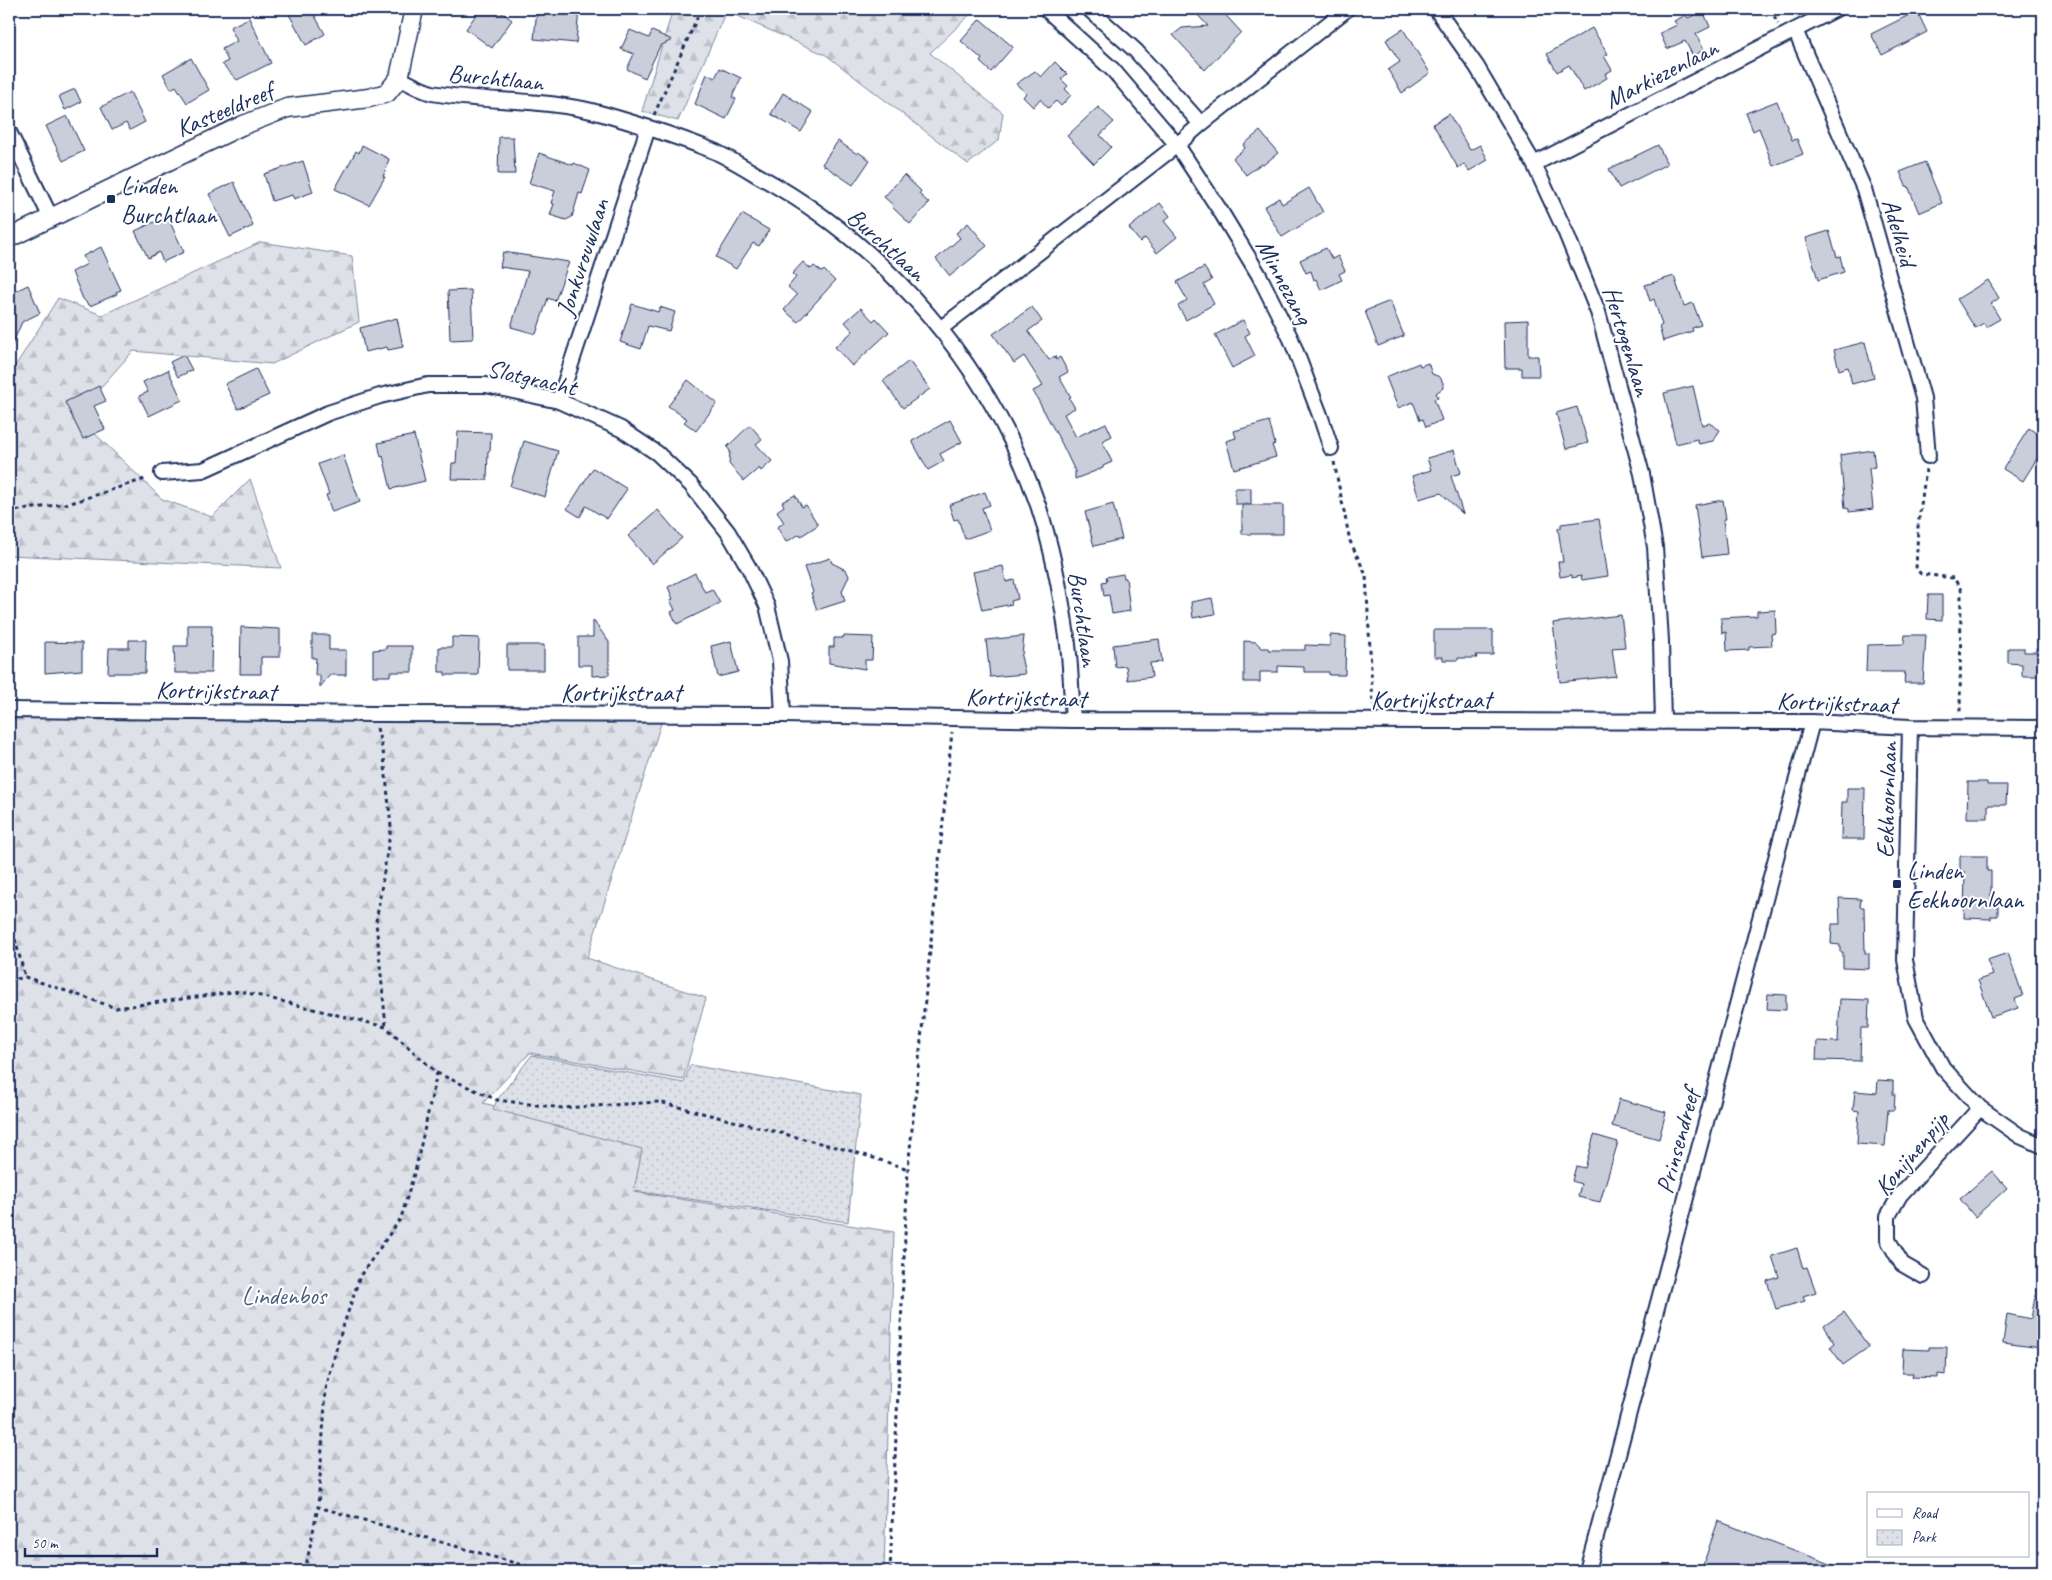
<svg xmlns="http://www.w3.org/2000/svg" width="2052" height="1580" font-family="Caveat,sans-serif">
  <defs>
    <pattern id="forest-firs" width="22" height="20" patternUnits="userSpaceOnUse" patternTransform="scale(1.25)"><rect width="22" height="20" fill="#dee1e7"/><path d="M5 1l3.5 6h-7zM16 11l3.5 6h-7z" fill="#bec1c9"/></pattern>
    <pattern id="park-dots" width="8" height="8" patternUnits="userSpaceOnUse" patternTransform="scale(1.25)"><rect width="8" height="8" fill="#dee1e7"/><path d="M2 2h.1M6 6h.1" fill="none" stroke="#bec1c9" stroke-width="1.8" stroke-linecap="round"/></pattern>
  </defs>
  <rect width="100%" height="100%" fill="#fff"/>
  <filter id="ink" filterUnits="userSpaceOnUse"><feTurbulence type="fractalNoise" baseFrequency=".02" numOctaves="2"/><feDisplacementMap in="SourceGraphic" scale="10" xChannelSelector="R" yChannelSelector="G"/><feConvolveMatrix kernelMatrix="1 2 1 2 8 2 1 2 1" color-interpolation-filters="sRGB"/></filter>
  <g filter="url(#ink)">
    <path fill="url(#forest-firs)" stroke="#7c88a2" d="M673,9H976L930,53L1003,113L999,140L968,164L826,55L726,11L678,121L642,111Z
      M261,242L352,256L359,322L272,364L133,351L76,415L162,499L212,517L250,479L281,568L9,555V376L58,298L102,315Z
      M9,716L662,720L587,958L706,998L683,1080L530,1053L483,1103L645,1144L634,1192L894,1232L884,1571H9Z"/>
    <path fill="url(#park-dots)" stroke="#7c88a2" d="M532,1055L684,1083L690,1065L861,1095L848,1222L634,1191L642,1149L493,1109L497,1100Z"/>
    <path fill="#caceda" stroke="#1b2f5e" d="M286,9H311L325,34L306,45Z
      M480,9H497L512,20L492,48L466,29Z
      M537,9H579L576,43L534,39Z
      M1192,9H1220L1241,32L1205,70L1173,35L1182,28L1208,26Z
      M1703,11L1710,27L1696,34L1704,50L1693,56L1685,41L1667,49L1660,33L1677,25L1674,21L1686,15L1688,18Z
      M1917,11L1927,32L1882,55L1871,34Z
      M249,18L271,63L237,80L222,64L228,61L222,49L237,41L230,27Z
      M980,19L1013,47L991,72L980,62L982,59L961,41Z
      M1592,28L1608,54L1604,56L1612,70L1605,74L1607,78L1584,91L1569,65L1557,72L1547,54Z
      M1403,29L1430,73L1402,93L1388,70L1400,62L1386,40Z
      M630,30L649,38L652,31L672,40L660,46L645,78L627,69L634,54L621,49Z
      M191,58L209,90L187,103L176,86L171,89L163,74Z
      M1055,62L1067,74L1061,79L1068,86L1065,89L1071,95L1061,106L1056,101L1048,108L1040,99L1033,107L1023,97L1026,93L1016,84L1035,71L1041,77Z
      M720,68L741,78L732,97L736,99L726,119L695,104L707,74L715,78Z
      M75,89L81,102L65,110L59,96Z
      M130,92L145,122L130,130L126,123L112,130L101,107Z
      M783,93L813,112L801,132L771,114Z
      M1777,101L1792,140L1797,139L1803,154L1773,166L1759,128L1753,131L1746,113Z
      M1098,107L1114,122L1100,135L1111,147L1094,164L1067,136Z
      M1449,114L1470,150L1480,145L1488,160L1469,171L1464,164L1458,168L1433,124Z
      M67,116L84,151L63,161L46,126Z
      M1260,131L1278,153L1263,165L1261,164L1246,175L1233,158L1245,148L1243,145Z
      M499,137H513L515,174H498Z
      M838,141L857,154L858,152L870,160L853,185L822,164Z
      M362,145L389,159L383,177H385L369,205L335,189L356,151L359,153Z
      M1658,145L1667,164L1619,188L1609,169Z
      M539,153L573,165L574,163L590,170L582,194L579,193L572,217L566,220L550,215L554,204L551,203L555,191L529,183Z
      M303,161L313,192L294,199L292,195L272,201L264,174Z
      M1925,162L1942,203L1919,213L1908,186H1906L1900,172Z
      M904,175L921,191L919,194L929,203L910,224L892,207L893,205L884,197Z
      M234,182L253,226L230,237L209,194Z
      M1309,188L1323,212L1282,237L1264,207L1279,198L1282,204Z
      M1160,203L1170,216L1164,221L1177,237L1157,253L1145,238L1140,242L1129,228Z
      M742,214L769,230L759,246L753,243L736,269L716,257Z
      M167,216L184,252L163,262L159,252L148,258L135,231Z
      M968,223L987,246L950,276L936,259L960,238L956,233Z
      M1829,231L1837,257L1840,256L1844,272L1818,280L1806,238Z
      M101,247L121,290L116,292L117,294L90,306L83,299L72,272L87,264L83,256Z
      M1326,248L1332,259L1338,256L1345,271L1339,274L1342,280L1321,290L1316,279L1314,280L1311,271L1306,273L1300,260Z
      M503,252L569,262L555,301L548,298L536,334L511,327L528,271L500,267Z
      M803,262L811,269L814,266L822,272L824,270L835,281L798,322L784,310L797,295L788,287L796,277L792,274Z
      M1204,267L1212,280L1204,285L1214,304L1186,320L1178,306L1187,300L1177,282Z
      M1674,276L1684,306L1693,303L1701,325L1692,328L1693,331L1663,341L1659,327L1662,325L1654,299L1650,301L1645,285Z
      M1988,280L1999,298L1991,304L2000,319L1986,327L1984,323L1975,328L1957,299Z
      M28,285L40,313L22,322L9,352V294Z
      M471,290L473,339L450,340L448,291Z
      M1390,301L1404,336L1378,346L1365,311Z
      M632,304L658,312L660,307L675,312L669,331L648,326L641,349L620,342Z
      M1032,307L1042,321L1028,331L1049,360L1055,356L1056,360L1060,357L1068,372L1059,377L1071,397L1069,398L1075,408L1064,414L1076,437L1106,423L1112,436L1102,441L1112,462L1103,466V468L1075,479V471L1062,444L1033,391L1043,386L1024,356L1014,363L993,334Z
      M861,308L873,321L876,318L889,332L852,366L835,347L853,331L845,322Z
      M397,318L403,347L388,350L387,347L365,352L360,328Z
      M1243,320L1250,333L1245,336L1255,356L1232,368L1215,335Z
      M1528,320V356H1538L1539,376H1522V368H1505L1504,321Z
      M1865,342L1874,378L1852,384L1848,367L1839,370L1834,350Z
      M184,355L192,370L178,377L170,362Z
      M909,361L930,389L903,408L883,381Z
      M1419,363L1420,366L1428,363L1432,374L1440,377L1443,383V388L1436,393L1438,398L1434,399L1442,420L1426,427L1423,419L1420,420L1413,402L1398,408L1386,377Z
      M256,369L269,395L238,409L225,384Z
      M168,370L182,400L149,416L139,396L148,392L143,382Z
      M688,380L717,403L696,431L684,422L687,419L668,406Z
      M99,386L106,401L94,406L105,429L83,439L65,402Z
      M1693,386L1702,425L1709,423L1720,430L1713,441L1699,444L1697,439L1676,444L1664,393Z
      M1577,407L1588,443L1566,449L1556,413Z
      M950,420L962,442L940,454L944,461L928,470L912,441Z
      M1269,421L1275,444L1272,445L1276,457L1234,469L1226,441L1236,438L1234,431Z
      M750,425L762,439L756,444L772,461L761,471L759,468L744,481L729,464L730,451L727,447Z
      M2029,428L2043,438V449L2023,481L2003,469Z
      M458,432L491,433L490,451H488L487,480L451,479L452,463H456Z
      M414,435L425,481L391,489L383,456L381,457L378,443Z
      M524,441L558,451L545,497L510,486Z
      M1454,450L1461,473L1451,476L1463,514L1441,493L1419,499L1412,476L1431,470L1427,458Z
      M1873,450L1875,467L1869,468L1873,509L1849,512V509L1845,508L1840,455Z
      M343,455L360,502L332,512L326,495L329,494L318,464Z
      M593,468L627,489L607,519L586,506L580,517L567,509Z
      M1235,488H1251V504H1235Z
      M985,492L990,505L982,508L990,530L965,539L958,519L954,520L949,505Z
      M795,495L802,507L806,505L818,525L801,536L800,534L786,542L777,527L784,523L777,511L784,506L782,502Z
      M1723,500L1726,519H1723L1727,554L1702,557L1695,505Z
      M1113,504L1122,539L1094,546L1085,512Z
      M1242,505H1283V534H1242Z
      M658,510L682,538L652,564L628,536Z
      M1599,519L1608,576L1582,580L1581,576L1572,578V575L1560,577L1558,562H1563L1558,528H1561V524Z
      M830,558L832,563L846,570L849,576L842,591L845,601L817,610L811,593L813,592L804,567Z
      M1003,566L1006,582L1014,580L1018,599L1011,601L1012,604L982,610L973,572Z
      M695,573L705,592L712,589L720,603L677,624L671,612L675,610L670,600L673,599L668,587Z
      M1123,574L1124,578H1126L1130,611L1112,614L1109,595L1104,596L1102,582L1107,581L1106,577Z
      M1928,595H1942V620L1927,619Z
      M1212,598L1215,614L1193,618L1191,602Z
      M1775,610L1776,633L1771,634L1772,646L1749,647V650L1727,651L1726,632L1722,633L1721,618L1757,616V611Z
      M1621,615L1625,647L1612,648L1616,676L1560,682L1553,623Z
      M593,620L609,642V675L592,676V665H578V637H593Z
      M188,625H212L211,673H175L174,646H188Z
      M241,627L280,629V657H261V674H240Z
      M1434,630H1493V655H1476L1477,658H1458V660H1443V657H1434Z
      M312,635H329V650H346V675H330L320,687V675H315L316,658H312Z
      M1330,635L1346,636L1345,675H1329V672H1304V667L1278,666V672H1260V682H1244V641L1256,642L1262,648H1268L1269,650H1305V645L1330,646Z
      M1905,635H1926L1923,683H1904L1905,672H1866L1867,645L1904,644Z
      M843,636L873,637L872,660H865V669L829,663V647H834V638H843Z
      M1024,636L1022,655L1021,656L1025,674L990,677L986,640Z
      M452,637L479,638L478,675H445V672H439V647H452Z
      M1159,639L1162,662L1150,663L1152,677L1128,680L1126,666L1115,667L1113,645Z
      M129,640H146L145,673H108L109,648H129Z
      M731,641L738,672L718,677L711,646Z
      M45,642L82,643V670L45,673Z
      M507,645H544V670H507Z
      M386,646H412V672H390V676H373V650L386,649Z
      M2008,648H2024V652H2043V676H2022V664L2008,663Z
      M1968,782H1987V785H2007L2006,805H1988V818H1967Z
      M1847,788H1865L1864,839H1841L1842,802H1847Z
      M1960,856H1987V871H1991V901H1998V916H1991V919L1964,918L1965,872H1960Z
      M1839,898L1861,899L1860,907H1864L1865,953H1869V969L1843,968V952H1840V945L1831,944L1832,924H1840Z
      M2008,953L2023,996L2015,999L2018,1008L1991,1017L1978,980L1993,975L1987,960Z
      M1768,994L1786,995V1010L1767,1009Z
      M1840,999L1869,1000L1868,1028H1861L1860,1061L1816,1060L1817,1041L1838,1042Z
      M1878,1080L1893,1081V1094H1895L1894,1110H1888L1885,1146L1857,1144L1859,1111L1853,1110L1855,1091L1877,1093Z
      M1619,1099L1666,1112L1659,1139L1612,1126Z
      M1594,1135L1618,1142L1600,1202L1578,1197L1581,1184L1572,1181L1576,1166L1585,1168Z
      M1992,1171L2007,1188L1975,1217L1960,1199Z
      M1797,1248L1803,1268L1807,1267L1816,1292L1803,1296L1805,1301L1776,1309L1767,1281L1779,1277L1772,1256Z
      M2036,1290L2043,1291V1337L2041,1348L2003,1343L2007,1314L2031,1319Z
      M1844,1312L1869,1347L1843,1365L1830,1347L1835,1343L1824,1326Z
      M1929,1347H1947L1946,1375L1938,1374V1378L1912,1377L1913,1373H1902L1903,1349L1929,1350Z
      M1718,1521L1846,1570L1845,1571H1701Z"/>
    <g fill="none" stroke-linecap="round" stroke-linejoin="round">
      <g stroke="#1b2f5e" stroke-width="18">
        <path id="minor" d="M1046,9L1113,70L1177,145L1221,212L1259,275L1291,339L1320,415L1331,448
          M1089,9L1136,51L1201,124
          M1436,9L1477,67L1534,164L1566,233L1598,312L1642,474L1655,547L1661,641L1663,722
          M1795,30L1864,189L1923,398L1928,456
          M399,78C409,83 421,90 432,93C488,103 548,98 603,114C641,125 680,137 716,152C730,159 744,167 757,175C886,245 990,366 1038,505C1052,547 1061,593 1067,637C1071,664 1071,693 1073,720
          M9,132L51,218
          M1534,164L1836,9
          M940,329L1177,145L1201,124L1347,9
          M559,401L648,128
          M162,473L203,470L328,413L380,396L428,385H486L559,401L621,429L657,453L691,485L728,532L749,568L767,606L780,661L783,715
          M9,710L374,714L783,715L1073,720L1812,722L1910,727L2043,728
          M1910,727L1905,960L1916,1018L1943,1068L1980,1108L2020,1136L2043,1146
          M1923,1276L1902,1264L1888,1240V1216L1900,1195L1980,1108
          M1587,1571L1812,722"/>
      </g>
      <g stroke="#1b2f5e" stroke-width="21">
        <path id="tertiary" d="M9,238L241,126L287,108L369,98L387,93L399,78L414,9"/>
      </g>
      <path stroke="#1b2f5e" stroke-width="3" stroke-dasharray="4 4" stroke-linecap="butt" d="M1771,9L1778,24
        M654,115L701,9
        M1334,462L1350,541L1366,575L1373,705
        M1926,469L1918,527L1916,569L1921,574L1954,578L1961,590L1960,714
        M9,509L13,511L71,503L148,478
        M377,728L384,756L391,827L376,922L386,1027
        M9,916L25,977
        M9,981L25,977L116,1008L240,991L386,1027L437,1073L416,1167L401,1218L360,1276L338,1342L326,1389L318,1507L543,1571
        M437,1073L497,1100L562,1108L659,1102L855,1152L908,1169
        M305,1571L318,1507
        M890,1571L908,1169L952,732
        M2041,1571L2043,1568"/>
      <use href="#minor" stroke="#fff" stroke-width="14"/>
      <use href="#tertiary" stroke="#fff" stroke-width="18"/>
    </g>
  </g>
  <g fill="#1b2f5e" stroke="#fff" stroke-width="2">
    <rect x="106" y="194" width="10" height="10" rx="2.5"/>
    <rect x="1892" y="879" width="10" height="10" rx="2.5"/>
  </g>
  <g text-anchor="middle" stroke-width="4" stroke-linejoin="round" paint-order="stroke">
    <g font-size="25" fill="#1b2f5e" stroke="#fff">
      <text transform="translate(1661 73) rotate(-27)" y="9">Markiezenlaan</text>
      <text transform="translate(496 77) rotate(6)" y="9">Burchtlaan</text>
      <text transform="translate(224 109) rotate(-23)" y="9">Kasteeldreef</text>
      <text transform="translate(1900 232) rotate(74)" y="9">Adelheid</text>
      <text transform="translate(887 244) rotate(42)" y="9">Burchtlaan</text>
      <text transform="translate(582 257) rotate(-72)" y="9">Jonkvrouwlaan</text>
      <text transform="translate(1285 281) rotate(62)" y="9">Minnezang</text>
      <text transform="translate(1628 341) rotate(73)" y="9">Hertogenlaan</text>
      <text transform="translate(532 377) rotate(13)" y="9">Slotgracht</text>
      <text transform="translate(1084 619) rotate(82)" y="9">Burchtlaan</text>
      <text transform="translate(216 690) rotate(1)" y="9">Kortrijkstraat</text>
      <text x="621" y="701">Kortrijkstraat</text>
      <text transform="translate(1026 697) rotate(1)" y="9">Kortrijkstraat</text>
      <text x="1431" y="708">Kortrijkstraat</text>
      <text transform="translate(1837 702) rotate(2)" y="9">Kortrijkstraat</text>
      <text transform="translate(1886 800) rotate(-88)" y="9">Eekhoornlaan</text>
      <text transform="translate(1677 1141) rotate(-75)" y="9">Prinsendreef</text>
      <text transform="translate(1911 1153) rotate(-50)" y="9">Konijnenpijp</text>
    </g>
    <g font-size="25" fill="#1b2f5e" stroke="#fff" text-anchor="start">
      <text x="121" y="194">Linden<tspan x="121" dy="29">Burchtlaan</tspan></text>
      <text x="1907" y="879">Linden<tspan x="1907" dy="29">Eekhoornlaan</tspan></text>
    </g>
    <g font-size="25" fill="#4c5c80" stroke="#fff">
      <text x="284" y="1304">Lindenbos</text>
    </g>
  </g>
  <rect width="2052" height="1580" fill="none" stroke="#fff" stroke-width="30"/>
  <rect x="15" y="15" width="2022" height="1550" fill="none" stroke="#1b2f5e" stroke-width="2" filter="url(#ink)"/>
  <rect x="1867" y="1492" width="162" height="65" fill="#ffffff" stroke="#a4acbf"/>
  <rect x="1877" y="1509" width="25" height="8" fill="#ffffff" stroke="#a4acbf"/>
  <text x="1912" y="1518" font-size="15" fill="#1b2f5e">Road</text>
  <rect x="1877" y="1530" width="25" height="15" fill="url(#park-dots)" stroke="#a4acbf"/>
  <text x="1912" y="1542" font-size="15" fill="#1b2f5e">Park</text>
  <path d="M25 1548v8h132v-8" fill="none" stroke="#1b2f5e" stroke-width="2.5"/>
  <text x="32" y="1548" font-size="15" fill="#1b2f5e" stroke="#ffffff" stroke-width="4" paint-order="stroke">50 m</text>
</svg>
